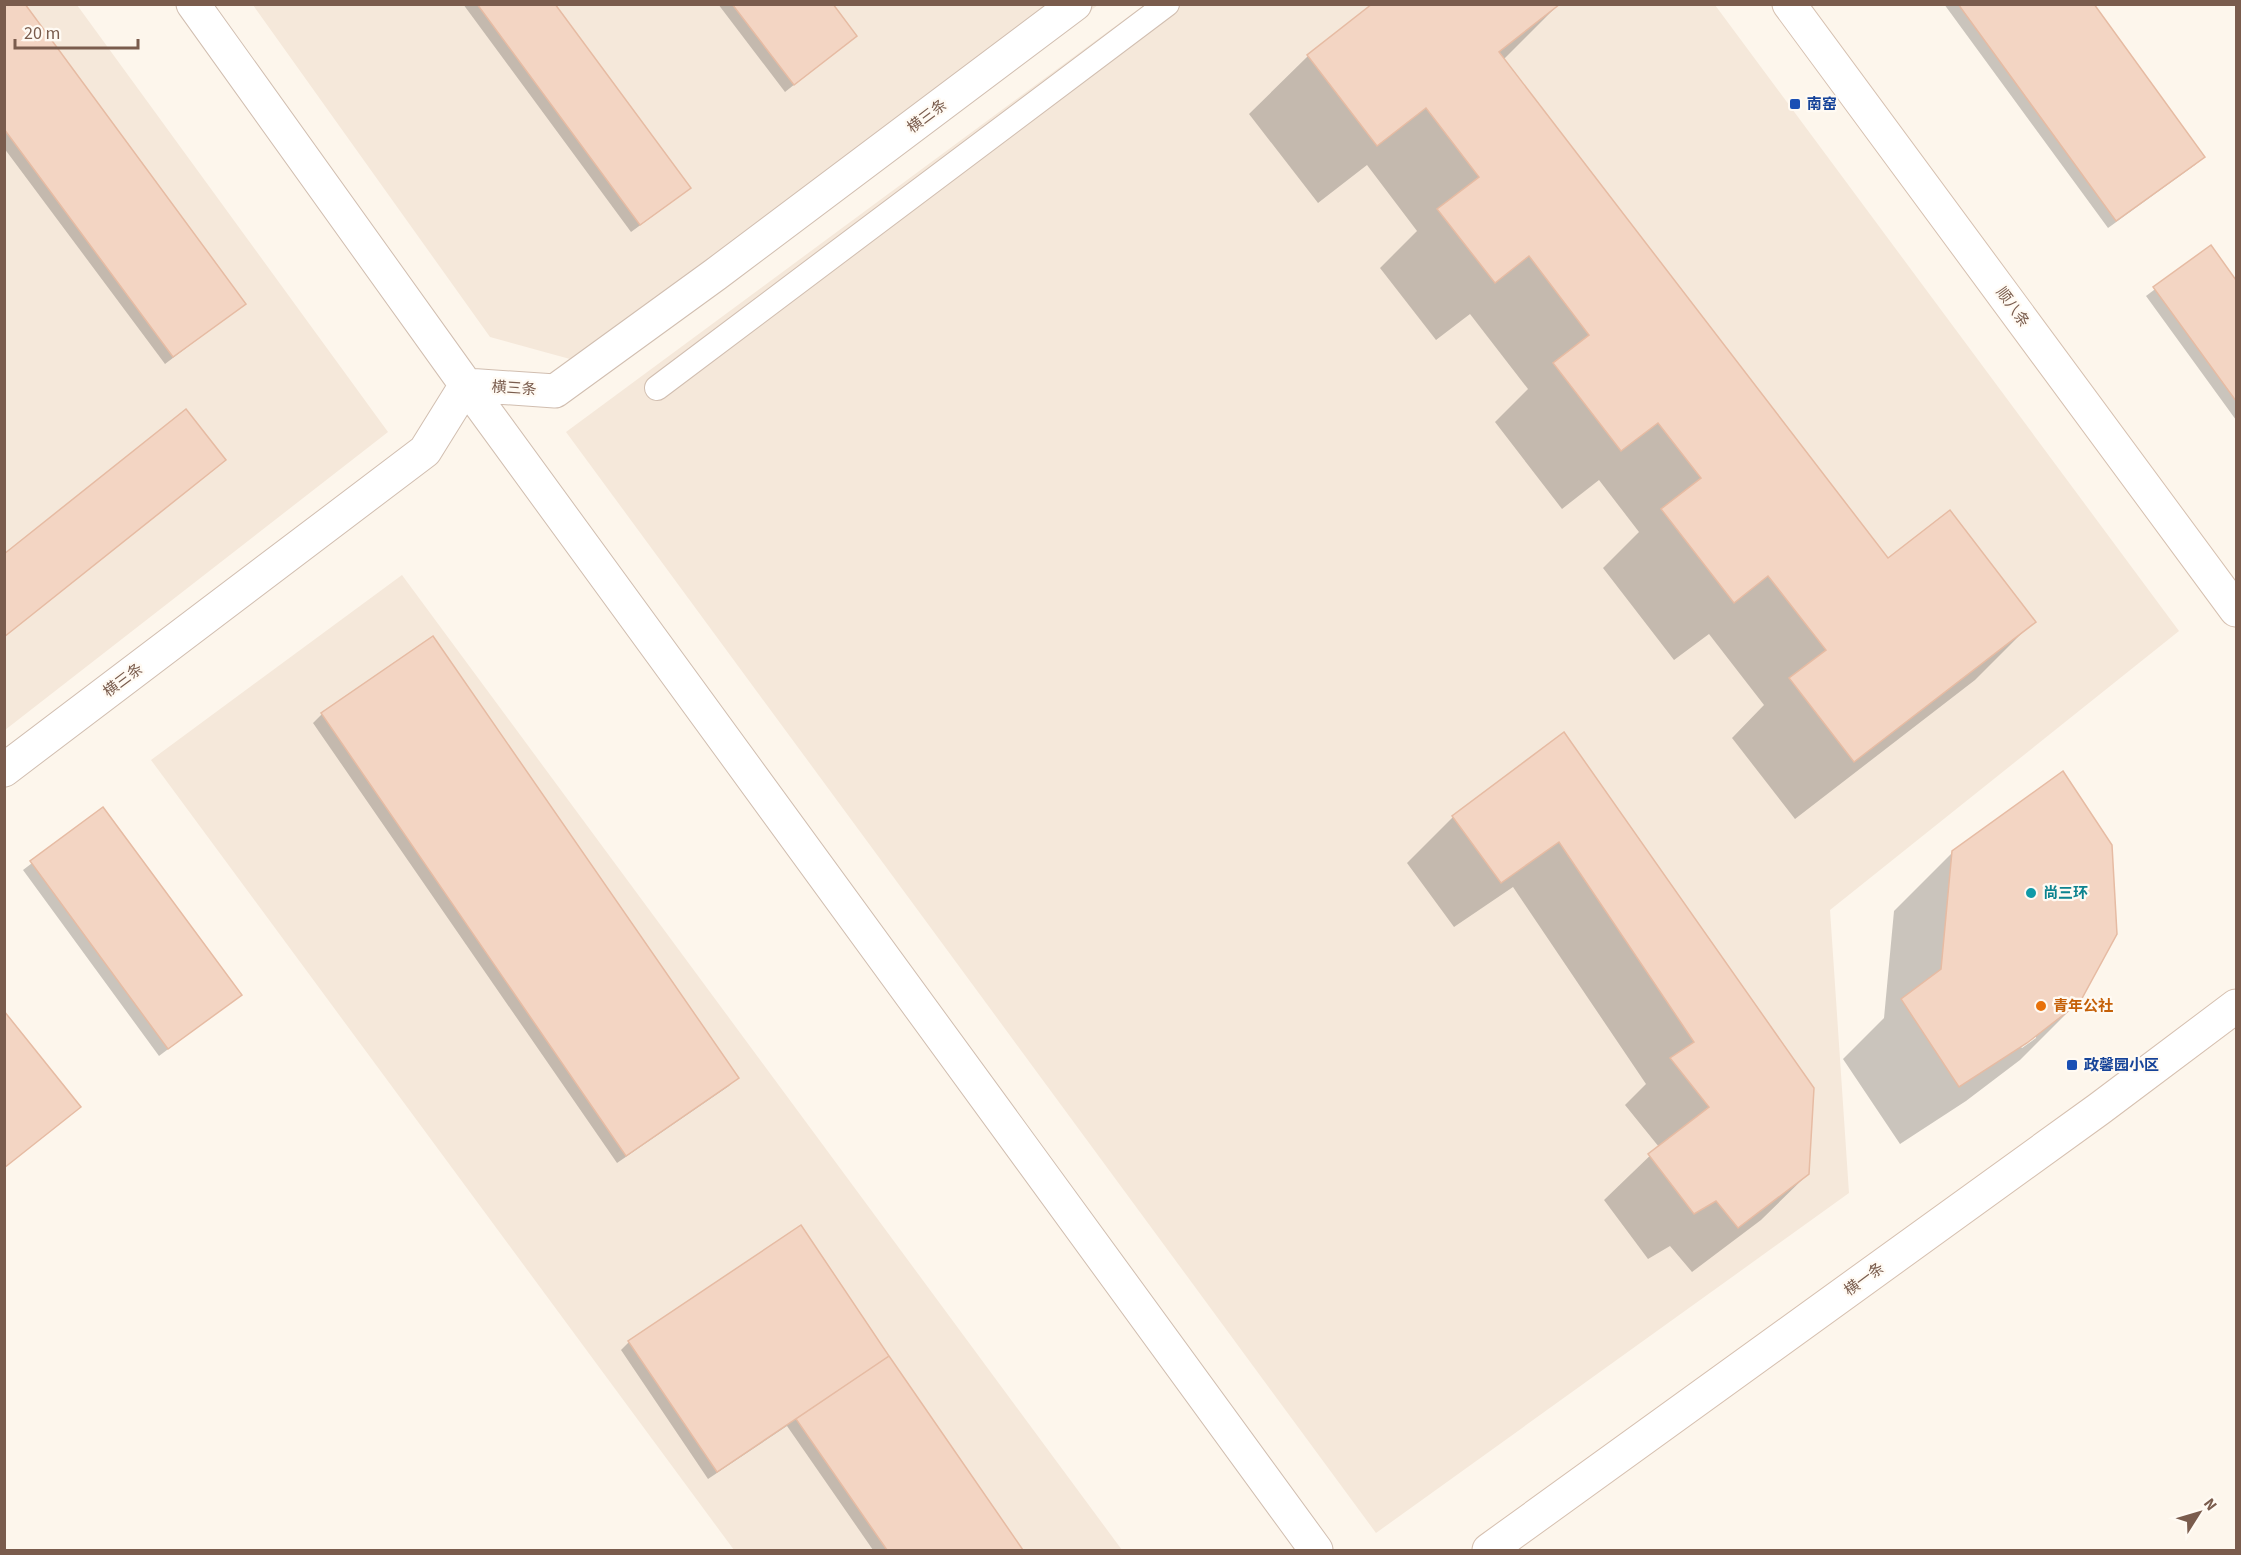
<svg xmlns="http://www.w3.org/2000/svg" width="2241" height="1555" font-family="'Source Sans 3','Noto Sans SC',sans-serif">
  <rect width="100%" height="100%" fill="#fdf6ec"/>
  <path fill="#f5e8da" d="M5,5H77L388,432L5,730Z
    M253,5H1098L610,370L490,337Z
    M1144,5H1715L2179,631L1830,910L1849,1193L1376,1533L566,432Z
    M402,575L1122,1550H734L151,760Z"/>
  <path fill="#0003" fill-rule="evenodd" d="M4,4L244,304L165,364L4,148Z
    M463,4H553L680,196L631,232Z
    M718,4H831L855,36L785,92Z
    M1944,4H2092L2203,157L2195,165L2108,228Z
    M1558,5L1503,60L1888,560L2034,621L1975,680L1795,819L1732,738L1764,705L1709,634L1674,660L1603,568L1639,532L1599,480L1562,509L1495,422L1528,389L1470,314L1436,340L1380,268L1417,231L1367,165L1318,203L1249,114L1308,56Z
    M2211,247L2236,282V420L2146,296Z
    M433,638L737,1077L729,1086L617,1163L313,723L322,714Z
    M1564,734L1808,1174L1761,1220L1692,1272L1670,1246L1648,1259L1604,1200L1659,1147L1625,1105L1646,1084L1513,887L1454,927L1407,863L1453,817Z
    M103,809L240,995L159,1056L23,870Z
    M1953,852L2079,1001L2020,1060L1966,1101L1900,1144L1843,1059L1884,1018L1894,911ZM2036,1034V1038L2022,1048L2020,1046Z
    M4,1013L79,1107L4,1168Z
    M800,1227L1021,1550H873L787,1426L708,1479L621,1350L629,1342Z"/>
  <path fill="#f3d5c3" stroke="#e6bba3" stroke-width="1.5" d="M4,4H25L246,304L173,357L4,129Z
    M477,4H555L691,188L640,225Z
    M732,4H833L857,36L794,85Z
    M1372,4H1560L1499,52L1888,558L1950,510L2036,622L1854,762L1789,678L1826,650L1768,576L1734,603L1661,509L1701,478L1658,423L1621,451L1553,363L1589,335L1529,256L1495,283L1437,209L1479,177L1426,108L1377,146L1307,55Z
    M1958,4H2094L2205,157L2116,221Z
    M2211,245L2236,280V401L2153,287Z
    M186,409L226,460L4,637V554Z
    M433,636L739,1078L626,1156L321,713Z
    M1564,732L1814,1088L1809,1174L1738,1228L1716,1201L1694,1214L1648,1154L1709,1107L1670,1058L1694,1042L1559,842L1501,883L1452,816Z
    M2063,771L2112,845L2117,934L2080,1002L2027,1043L1959,1087L1901,999L1941,969L1952,851Z
    M103,807L242,995L168,1049L30,861Z
    M4,1011L81,1107L4,1168Z
    M801,1225L889,1356L717,1472L628,1341Z
    M889,1356L1023,1550H887L796,1419Z"/>
  <g fill="none" stroke-linecap="round" stroke-linejoin="round">
    <g stroke="#d1beb0" stroke-width="26">
      <path id="lane" d="M657,388L1167,4"/>
    </g>
    <g stroke="#d1beb0" stroke-width="35">
      <path id="street" d="M193,4L466,385L1316,1550
        M466,385L555,391L716,274L1075,4
        M4,770L425,451L466,385"/>
    </g>
    <g stroke="#d6c0b0" stroke-width="35">
      <path id="secondary" d="M1789,4L2236,610
        M1489,1550L2099,1109L2236,1006"/>
    </g>
    <use href="#lane" stroke="#fff" stroke-width="24"/>
    <use href="#street" stroke="#fff" stroke-width="33"/>
    <use href="#secondary" stroke="#fff" stroke-width="33"/>
  </g>
  <g fill="#1a4fb4" stroke="#fffaf3" stroke-width="2">
    <rect x="1789" y="98" width="12" height="12" rx="3"/>
    <rect x="2066" y="1059" width="12" height="12" rx="3"/>
  </g>
  <circle fill="#0f9aa8" stroke="#fffaf3" stroke-width="2" cx="2031" cy="893" r="6"/>
  <circle fill="#e8710a" stroke="#fffaf3" stroke-width="2" cx="2041" cy="1006" r="6"/>
  <g text-anchor="middle" stroke-width="4.5" stroke-linejoin="round" paint-order="stroke">
    <g font-size="15" font-weight="bold" fill="#164399" stroke="#fffaf3" text-anchor="start">
      <text x="1807" y="109">南窑</text>
      <text x="2084" y="1070">政馨园小区</text>
    </g>
    <g font-size="15" fill="#7a5c4d" stroke="#fffaf3">
      <text transform="translate(927 116) rotate(-37)" y="5">横三条</text>
      <text transform="translate(2013 307) rotate(54)" y="5">顺八条</text>
      <text transform="translate(514 388) rotate(4)" y="5">横三条</text>
      <text transform="translate(123 680) rotate(-37)" y="5">横三条</text>
      <text transform="translate(1864 1279) rotate(-36)" y="5">横一条</text>
    </g>
    <g font-size="15" font-weight="bold" fill="#0d838f" stroke="#fffaf3" text-anchor="start">
      <text x="2043" y="898">尚三环</text>
    </g>
    <g font-size="15" font-weight="bold" fill="#c56008" stroke="#fffaf3" text-anchor="start">
      <text x="2053" y="1011">青年公社</text>
    </g>
  </g>
  <rect width="2241" height="1555" fill="none" stroke="#7a5c4d" stroke-width="12"/>
  <g transform="translate(2199 1513) rotate(53)" stroke="#fffaf3" stroke-width="4.5" paint-order="stroke">
  <path d="M0-4.5L10 22L0 15L-10 22Z" fill="#7a5c4d"/>
  <text y="-9" font-size="16" font-weight="bold" text-anchor="middle" fill="#7a5c4d">N</text>
  </g>
  <path d="M15 39v9h123v-9" fill="none" stroke="#7a5c4d" stroke-width="3"/>
  <text x="24" y="39" font-size="18" fill="#7a5c4d" stroke="#fffaf3" stroke-width="4.5" paint-order="stroke">20 m</text>
</svg>
